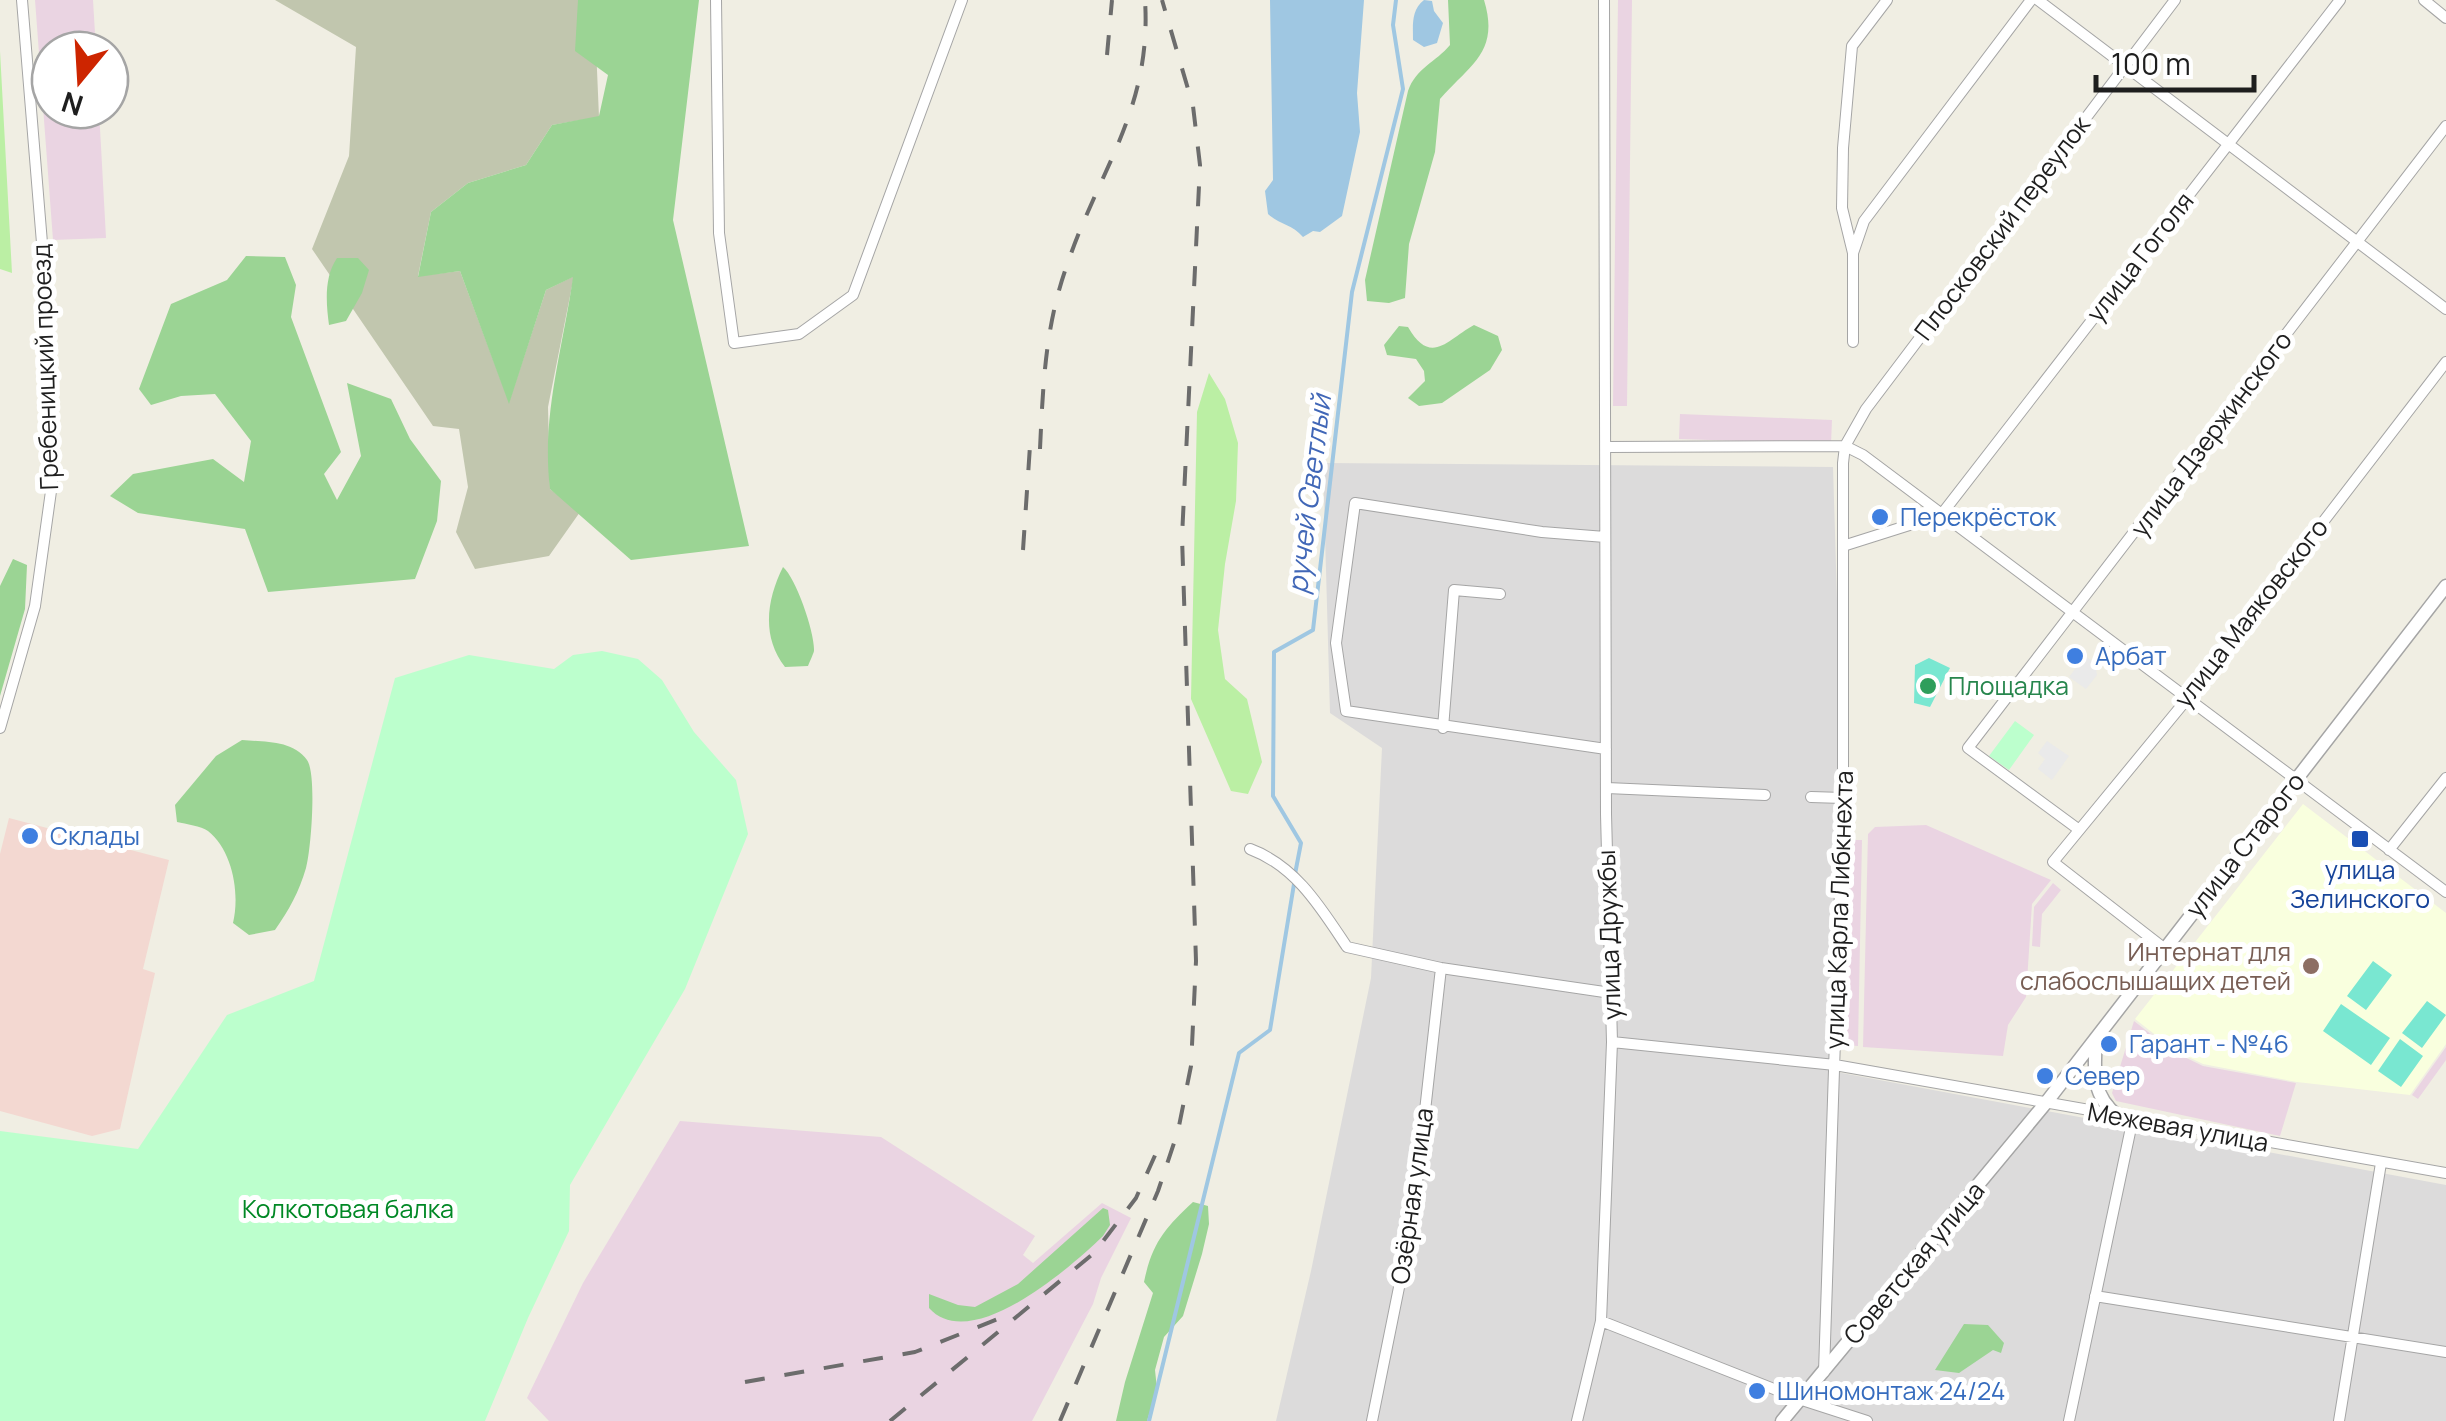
<svg xmlns="http://www.w3.org/2000/svg" width="2446" height="1421" font-family="Manrope,sans-serif">
  <rect width="100%" height="100%" fill="#f0eee3"/>
  <path fill="#dcdbdb" d="M1323,463L1833,467L1843,798L1831,1071L2446,1185V1421H1276L1311,1271L1371,978L1382,748L1330,713Z"/>
  <path fill="#f3d8d1" d="M9,818L169,860L143,969L155,973L120,1129L92,1136L0,1111V854Z"/>
  <path fill="#ead4e2" d="M35,0H93L96,50H50V110H99L106,238L53,240Z
    M1618,0H1632L1627,406H1613Z
    M1680,414L1832,420L1831,444L1679,439Z
    M1926,825L2051,880L2032,904L2026,997L2008,1025L2003,1056L1863,1047L1868,834L1875,827Z
    M1847,840H1862L1858,1046L1842,1045Z
    M2053,883L2061,890L2042,914L2040,947L2032,946L2034,907Z
    M2134,1021L2174,1052L2203,1066L2296,1083L2280,1136L2116,1101L2112,1093Z
    M2446,1047V1060L2418,1099L2412,1095Z
    M680,1121L881,1137L1035,1236L1023,1255L1033,1263L1102,1203L1131,1218L1101,1278L1093,1304L1032,1421H549L527,1398L583,1283Z"/>
  <path fill="#f9ffde" d="M2303,804L2446,913V1044L2410,1095L2297,1082L2203,1064L2176,1051L2135,1019Z"/>
  <path fill="#c1c6ae" d="M275,0H594L599,117L552,125L526,165L468,183L431,212L418,276L460,271L509,402L546,290L574,276L548,407L550,489L580,512L549,556L475,569L456,532L468,487L459,429L433,426L312,249L349,156L356,47Z"/>
  <path fill="#bbefa4" d="M0,51L12,273L0,269Z
    M1209,373L1225,399L1238,443L1236,501L1225,564L1218,630L1225,679L1247,699L1262,762L1248,794L1231,791L1191,699L1197,412Z"/>
  <path fill="#9bd494" d="M578,0H699L673,220L749,546L631,560L550,489C541,416 563,349 573,277L546,290L509,404L460,271L418,277L431,212L468,183L526,165L552,125L599,116L608,75L575,51Z
    M1448,0H1484C1500,52 1470,65 1440,99L1435,152L1409,244L1405,298L1389,303L1367,301L1365,280L1408,91C1416,68 1436,62 1450,45Z
    M246,256L285,257L296,285L291,317L341,452L324,474L337,500L361,456L347,383L391,399L410,439L441,481L437,521L415,579L268,592L245,529L138,513L110,496L133,474L213,459L244,482L251,441L215,394L181,396L151,405L139,389L171,304L227,280Z
    M337,258H358L369,270L362,293L346,321L329,325C326,303 324,277 337,258Z
    M1474,325L1498,336L1502,350L1490,370L1442,403L1419,406L1408,398L1425,381L1424,371L1416,359L1387,355L1384,345L1399,326L1408,327C1431,367 1448,339 1474,325Z
    M13,559L27,565L25,609L0,696V586Z
    M783,567C796,578 815,633 814,651C813,655 809,663 808,666L785,667C761,636 767,599 783,567Z
    M242,740C264,742 293,740 307,760C317,774 311,851 306,868C299,892 289,910 275,930L249,935L233,923C240,894 233,851 208,831C201,826 186,824 177,822L175,805L216,756Z
    M1193,1202L1208,1206L1209,1224L1202,1254L1183,1316L1164,1337L1155,1370L1157,1389L1147,1421H1116L1125,1382L1153,1293L1144,1282C1152,1243 1165,1228 1193,1202Z
    M1103,1208L1108,1210L1110,1225L1103,1236C1071,1267 971,1355 929,1308V1294L958,1305L975,1307L1018,1284Z
    M1964,1324L1988,1325L2004,1343L2001,1353L1993,1350L1959,1373L1935,1370Z"/>
  <path fill="#bcffcd" d="M602,651L638,659L662,680L694,732L736,780L748,834L685,989L570,1185L569,1231L528,1318L485,1421H0V1131L138,1149L227,1015L314,981L395,678L469,655L554,669L573,655Z
    M2015,721L2034,735L2009,770L1989,756Z"/>
  <path fill="#79e7d1" d="M1929,658L1950,668L1930,707L1914,703L1915,665Z
    M2373,961L2392,975L2366,1010L2347,996Z
    M2427,1001L2446,1015L2422,1048L2402,1033Z
    M2341,1004L2390,1038L2371,1065L2323,1031Z
    M2400,1039L2423,1056L2401,1087L2378,1071Z"/>
  <path fill="#eaeaea" d="M2085,656L2095,663L2097,675L2086,689L2069,677Z
    M2047,741L2069,756L2052,780L2038,769L2045,759L2038,753Z"/>
  <path fill="#9fc7e2" d="M1270,0H1364L1357,93L1360,132L1342,216L1320,232L1313,231L1303,237C1292,224 1280,225 1268,214L1265,191L1273,180Z
    M1424,0L1432,1L1434,11L1443,23L1437,43L1424,47L1413,40C1413,25 1411,10 1424,0Z"/>
  <g fill="none" stroke-linecap="round" stroke-linejoin="round">
    <path stroke="#9fc7e2" stroke-width="4" d="M1295,874L1301,843L1273,796L1274,652L1313,630L1352,292L1403,89L1393,25L1396,0
      M1149,1421L1239,1053L1270,1030L1294,884"/>
    <g stroke="#a5a5a5" stroke-width="12">
      <path id="minor" d="M716,0L719,233L734,343L799,334L853,295L962,0
        M2038,0L2446,309
        M2424,0L2446,18
        M1853,253L1864,221L2031,0
        M1853,342V253L1842,208L1843,148L1852,46L1887,0
        M1607,447L1845,446L1863,455L2446,892
        M1605,537L1542,532L1355,503L1336,643L1346,711L1606,749
        M1843,546L1941,515L2340,0
        M0,728L35,606L52,484L49,328L22,0
        M1443,728L1454,590L1500,594
        M1607,788L1765,795
        M1811,797L1843,798
        M2078,829L1968,748L2446,126
        M1250,849C1296,866 1321,908 1347,947L1441,968L1611,993
        M2389,850L2446,778
        M2165,949L2053,862L2187,699L2446,362
        M1612,1042L1835,1065L2446,1173
        M2095,1296L2446,1352
        M1601,1321L1802,1400L1867,1421
        M1824,1372L1843,798V463L1845,446L1866,409L2175,0
        M1372,1421L1413,1218L1441,968
        M1577,1421L1601,1321L1612,1042L1606,814L1604,0
        M2069,1421L2133,1118
        M2339,1421L2381,1163"/>
    </g>
    <g stroke="#a5a5a5" stroke-width="15">
      <path id="tertiary" d="M2096,1038C2094,1069 2091,1096 2118,1116
        M1782,1421L2045,1104L2446,586"/>
    </g>
    <use href="#minor" stroke="#fff" stroke-width="10"/>
    <use href="#tertiary" stroke="#fff" stroke-width="12"/>
    <path stroke="#6c6c6c" stroke-width="4" stroke-dasharray="20 20" stroke-linecap="butt" d="M1107,55L1112,0
      M1040,449C1043,386 1045,328 1066,268C1098,171 1152,110 1145,0
      M1023,550L1031,431
      M745,1382L915,1352L998,1319
      M890,1421L1094,1253L1136,1198L1161,1142
      M1060,1421L1158,1191L1178,1131L1191,1066L1196,961L1182,537L1200,165L1193,106L1162,0"/>
  </g>
  <g fill="#3f7fe0" stroke="#fff" stroke-width="4">
    <circle cx="1880" cy="517" r="10"/>
    <circle cx="2075" cy="656" r="10"/>
    <circle cx="30" cy="836" r="10"/>
    <circle cx="2109" cy="1044" r="10"/>
    <circle cx="2045" cy="1076" r="10"/>
    <circle cx="1757" cy="1391" r="10"/>
  </g>
  <circle fill="#2e9e5b" stroke="#fff" stroke-width="4" cx="1928" cy="686" r="10"/>
  <rect fill="#1a4fb4" stroke="#fff" stroke-width="4" x="2350" y="829" width="20" height="20" rx="5"/>
  <circle fill="#8d6e63" stroke="#fff" stroke-width="4" cx="2311" cy="966" r="10"/>
  <g text-anchor="middle" stroke-width="10" stroke-linejoin="round" paint-order="stroke">
    <g font-size="25" fill="#1e1e1e" stroke="#fff">
      <text transform="translate(2002 228) rotate(-53)" y="9">Плосковский переулок</text>
      <text transform="translate(2140 257) rotate(-52)" y="9">улица Гоголя</text>
      <text transform="translate(45 367) rotate(-92)" y="9">Гребеницкий проезд</text>
      <text transform="translate(2211 434) rotate(-53)" y="9">улица Дзержинского</text>
      <text transform="translate(2251 613) rotate(-52)" y="9">улица Маяковского</text>
      <text transform="translate(2245 845) rotate(-52)" y="9">улица Старого</text>
      <text transform="translate(1839 910) rotate(-88)" y="9">улица Карла Либкнехта</text>
      <text transform="translate(1609 935) rotate(-92)" y="9">улица Дружбы</text>
      <text transform="translate(2178 1127) rotate(10)" y="9">Межевая улица</text>
      <text transform="translate(1412 1196) rotate(-82)" y="9">Озёрная улица</text>
      <text transform="translate(1914 1263) rotate(-50)" y="9">Советская улица</text>
    </g>
    <g font-size="25" fill="#366cbe" stroke="#fff" text-anchor="start">
      <text x="1900" y="526">Перекрёсток</text>
      <text x="2095" y="665">Арбат</text>
      <text x="50" y="845">Склады</text>
      <text x="2129" y="1053">Гарант - №46</text>
      <text x="2065" y="1085">Север</text>
      <text x="1777" y="1400">Шиномонтаж 24/24</text>
    </g>
    <g font-size="25" fill="#27864d" stroke="#fff" text-anchor="start">
      <text x="1948" y="695">Площадка</text>
    </g>
    <g font-size="25" fill="#164399" stroke="#fff">
      <text x="2360" y="879">улица<tspan x="2360" dy="29">Зелинского</tspan></text>
    </g>
    <g font-size="25" fill="#785e54" stroke="#fff" text-anchor="end">
      <text x="2291" y="961">Интернат для<tspan x="2291" dy="29">слабослышащих детей</tspan></text>
    </g>
    <g font-size="25" fill="#018825" stroke="#fff">
      <text x="348" y="1218">Колкотовая балка</text>
    </g>
    <g font-size="28" font-style="italic" fill="#4167b7" stroke="#fff">
      <text transform="translate(1309 494) rotate(-83)" y="10">ручей Светлый</text>
    </g>
  </g>
  <g transform="translate(80 80) rotate(198)"><circle r="48" fill="#ffffff" stroke="#a5a5a5" stroke-width="2.5"/>
  <path d="M0-8L18 38L0 25L-18 38Z" fill="#cd2500"/>
  <text y="-15" font-size="28" font-weight="bold" text-anchor="middle" fill="#1e1e1e">N</text>
  </g>
  <path d="M2096 75v15h158v-15" fill="none" stroke="#1e1e1e" stroke-width="5"/>
  <text x="2111" y="75" font-size="30" fill="#1e1e1e" stroke="#ffffff" stroke-width="8" paint-order="stroke">100 m</text>
</svg>
